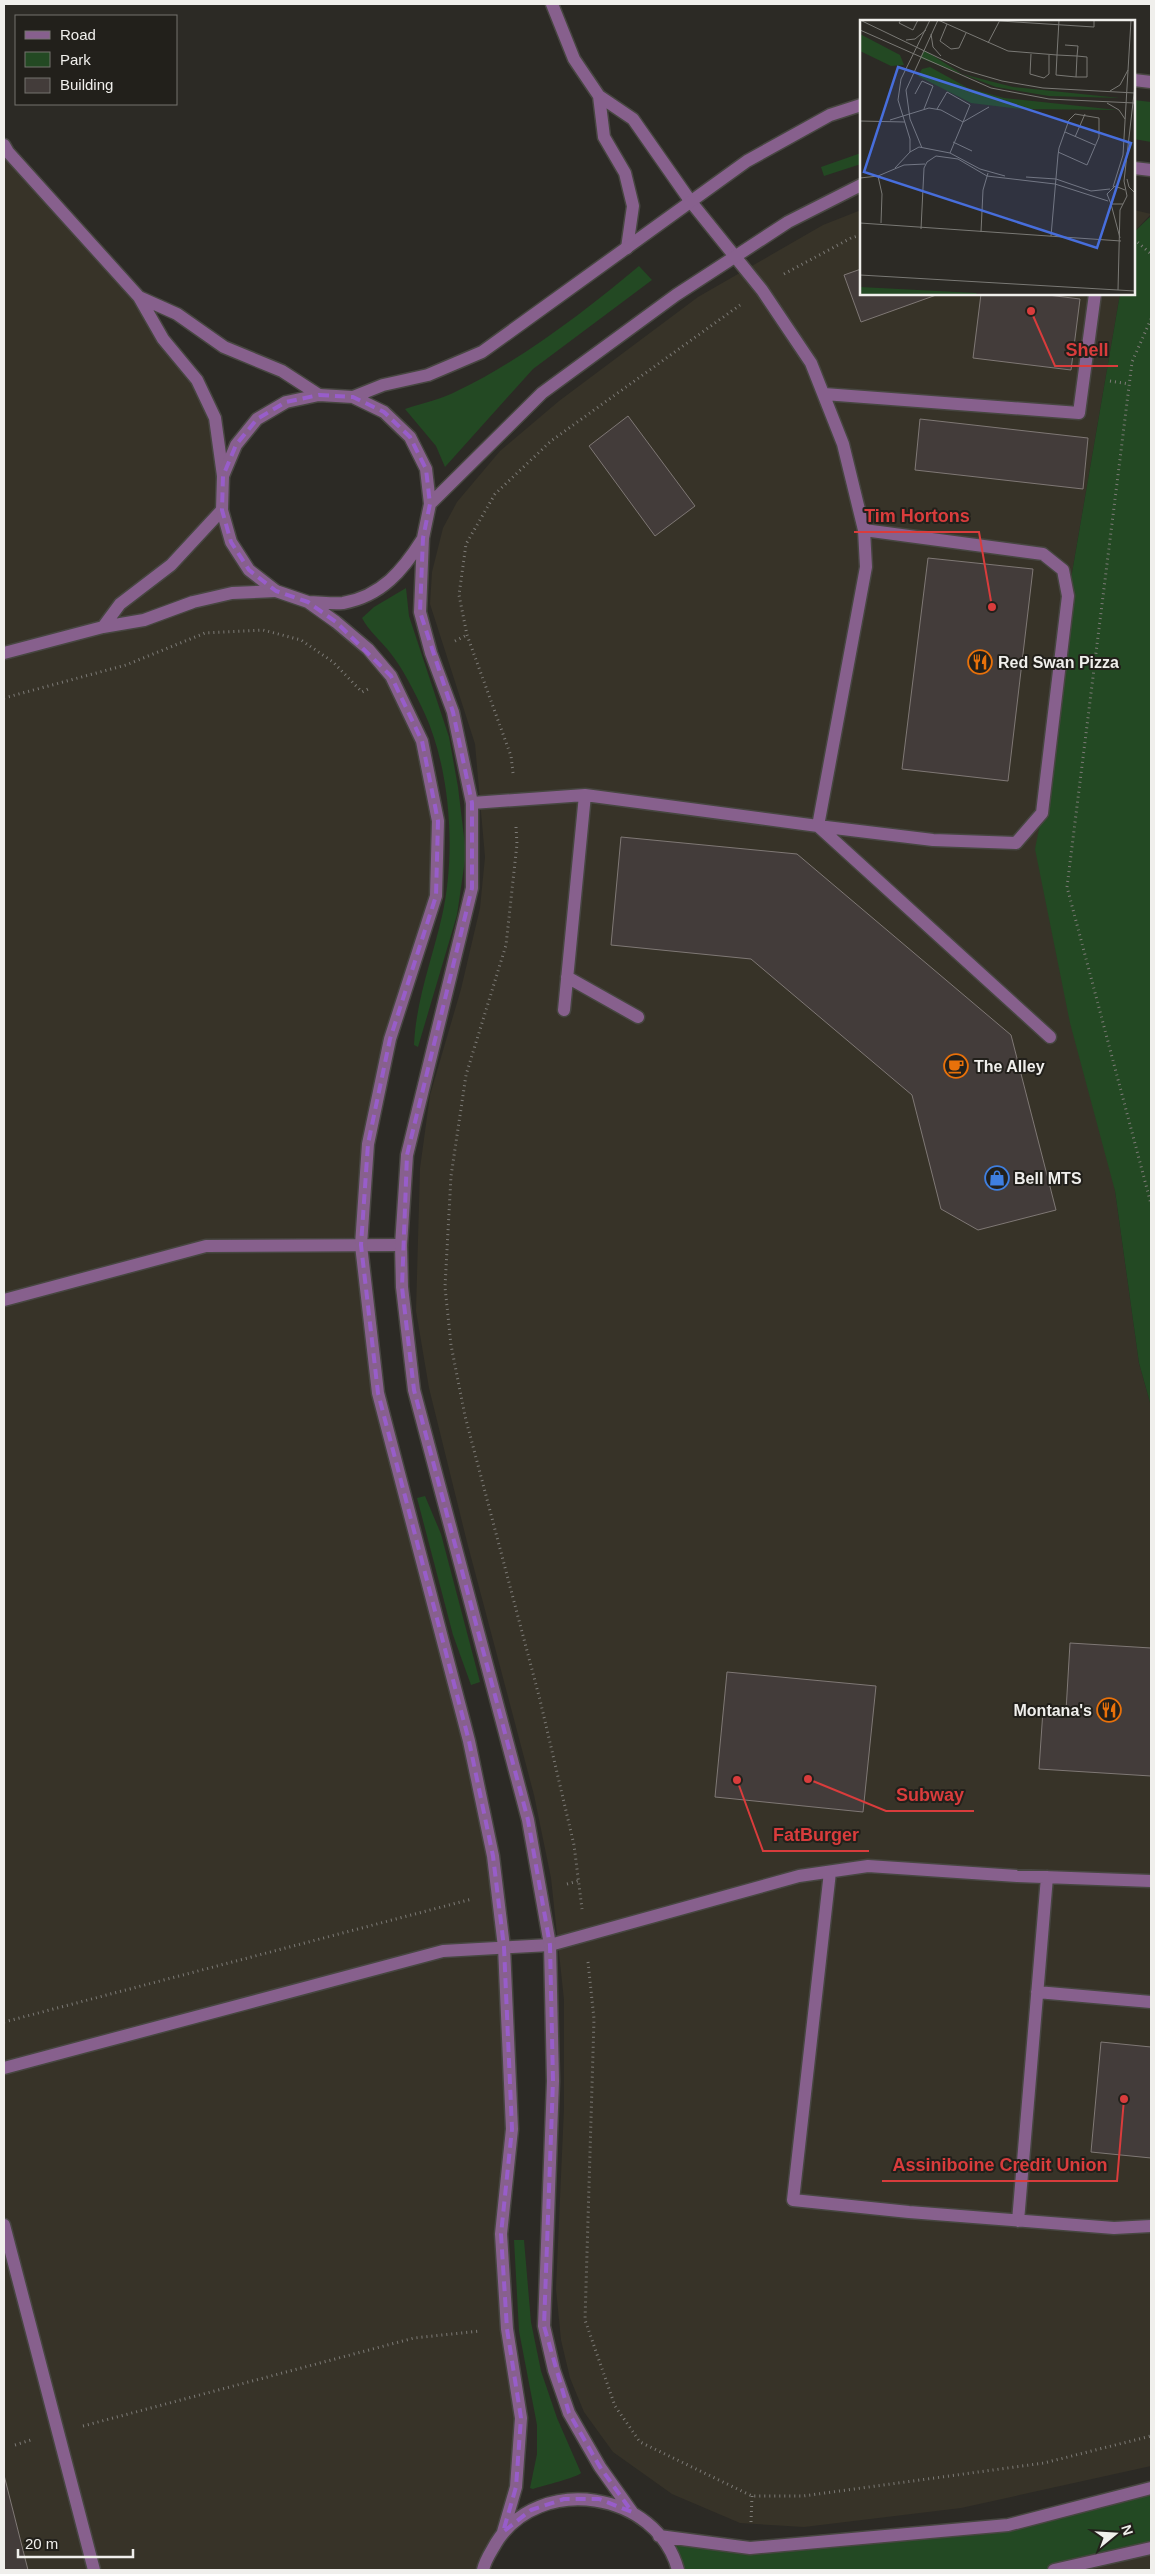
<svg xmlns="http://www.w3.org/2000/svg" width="1155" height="2574" font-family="Helvetica,sans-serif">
  <rect width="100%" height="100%" fill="#2c2a25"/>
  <path fill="#373328" d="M4,145L139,297L215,418L222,510L249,570L308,602L368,649L422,741L438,821L436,896L390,1039L368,1144L361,1245L378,1393L493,1856L512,2129L501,2234L521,2418L503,2532L477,2570H4Z
    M861,210V294H1120L1068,596L1115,1191L1139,1363L1151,1406V2466L961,2508L804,2527L740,2523L672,2494L613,2452L584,2412L570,2378L561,2340L556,2289L564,2108V2000L551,1878L534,1795L467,1542L429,1388L416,1311L420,1168L430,1095L461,989L480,908L485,857L475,744L430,604L432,572L443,528L457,502L500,451L559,401L698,297L823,225Z
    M1134,210L1151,214L1134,232Z
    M1151,2548V2570H1054Z"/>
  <path fill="#234923" d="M1134,100L1151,102V142L1134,139Z
    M861,153V164L824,176L821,167Z
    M1151,216V1406L1139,1363L1115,1191L1070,1023L1035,849L1042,813L1068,596L1120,294H1134V232Z
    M639,266L652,280L533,369L445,467L436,446L405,409C423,403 442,399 459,390C520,361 588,309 639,266Z
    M406,588L409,616L449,737L458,787L466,853L457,915L418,1047L414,1045C416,1000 432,960 442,916C456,855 451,770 424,712C414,691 403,668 388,650C379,639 369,631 362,618L374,607Z
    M425,1496L441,1534L480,1682L471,1685L453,1635L417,1498Z
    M514,2240H524L531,2322L541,2371L557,2418L581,2473C578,2477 542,2486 533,2489L530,2488L537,2454V2425L519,2331Z
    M1151,2488V2548L1054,2570H678L659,2536L750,2548L1008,2525Z"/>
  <path fill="#433c3a" stroke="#7f7875" d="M861,269V294H939L861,322L844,275Z
    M981,294H1040L1080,299L1071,370L973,358Z
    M628,416L695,506L655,536L589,446Z
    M920,419L1088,438L1083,489L915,470Z
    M928,558L1033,569L1008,781L902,769Z
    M621,837L797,854L1011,1035L1056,1210L978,1230L941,1209L912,1095L751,959L611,945Z
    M1070,1643L1151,1648V1776L1039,1769L1043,1710L1066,1711Z
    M727,1672L876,1686L863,1812L715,1797Z
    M1101,2042L1151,2047V2158L1091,2152Z
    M4,2475L28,2570H4Z"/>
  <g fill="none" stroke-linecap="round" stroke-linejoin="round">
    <g stroke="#474641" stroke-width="15">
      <path id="service" d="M552,4L574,59L599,96L633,119L691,202L762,290L811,363L843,444L864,530L866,567L818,826L933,840L1016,843L1042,813L1068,596L1063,570L1043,554L864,530
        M599,96L604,137L625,173L633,206L627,248
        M4,145L8,152L139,297L163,339L197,380L215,418L223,476
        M139,297L177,314L224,347L282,371L319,395
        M824,394L1079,413L1095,294
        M103,627L120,604L171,565L222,510
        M4,653L103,627L144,620L193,602L232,593L276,591
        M472,803L585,795L818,826L1050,1037
        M567,977L638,1017
        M564,1010L585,795
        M4,1300L206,1246L401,1245
        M830,1872L793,2200L909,2212L1114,2228L1151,2226
        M1037,1992L1151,2002
        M4,2068L443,1951L550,1945L799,1876L868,1866L1017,1876L1151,1881
        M1018,2221L1047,1877
        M4,2225L94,2570"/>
    </g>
    <g stroke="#474641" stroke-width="15">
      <path id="minor" d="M1134,80L1151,82
        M1134,168L1151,170
        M353,397L383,385L428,375L482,352L747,161L830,115L861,105
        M430,504L542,393L676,295L736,256L788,222L861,185
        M308,602C319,602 332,604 343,603C382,596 403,570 422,540
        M503,2532L516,2487L521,2418L507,2329L501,2234L512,2129L504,1947L493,1856L469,1741L378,1393L361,1245L368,1144L390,1039L436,896L438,821L422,741L391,676L368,649L336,622L308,602L276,591L249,570L231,542L222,510L223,476L236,445L257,419L286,402L319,395L353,397L384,412L410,437L426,469L430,504L423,538L420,612L431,653L453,712L472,803V888L407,1155L401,1245L402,1287L414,1390L528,1820L550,1945L553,2081L544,2326L554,2370L569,2413L600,2467L632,2512
        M659,2536L750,2548L1008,2525L1151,2488
        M483,2570C485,2560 491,2552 496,2543C539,2473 657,2491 678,2570
        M1054,2570L1151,2548"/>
    </g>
    <path stroke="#7d7b77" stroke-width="3" stroke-dasharray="1 4" stroke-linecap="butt" d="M1134,239L1151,254
      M784,274L851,238L861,235
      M1151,319L1132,362L1067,887L1151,1204
      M1110,381L1129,384
      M455,641L467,635
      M4,698L126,665L205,633L263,630L301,640L333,662L362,692L368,689
      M513,773L511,756L467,635L459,595L466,544L495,494L551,441L740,305
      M516,827L517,844L506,945L466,1075L451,1176L445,1287L451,1345L465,1416L540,1700L574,1845L582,1909
      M567,1884L578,1881
      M588,1962L594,2019L585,2320L615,2406L640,2442L752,2496H803L1044,2463L1151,2436
      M4,2022L472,1899
      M83,2426L414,2338L480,2331
      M15,2445L34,2439
      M751,2522L752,2496"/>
    <use href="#service" stroke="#87608d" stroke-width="12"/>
    <use href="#minor" stroke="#87608d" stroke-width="12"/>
  </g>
  <path fill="none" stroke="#985dca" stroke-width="4" stroke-dasharray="10 6" stroke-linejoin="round" d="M319,395L353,397L384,412L410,437L426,469L430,504L423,538L420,612L453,712L472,803V888L407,1155L402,1287L414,1390L528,1820L550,1945L553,2081L544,2326L569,2413L600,2467L632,2512L599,2499H564L531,2510L503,2532L516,2487L521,2418L507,2329L501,2234L512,2129L504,1947L493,1856L469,1741L378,1393L361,1245L368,1144L390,1039L436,896L438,821L422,741L391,676L336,622L308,602L276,591L249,570L231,542L222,510L223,476L236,445L257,419L286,402Z"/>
  <defs>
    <g id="restaurant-ring" transform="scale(1.25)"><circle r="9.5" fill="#22201b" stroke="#e8710a" stroke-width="1.5"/><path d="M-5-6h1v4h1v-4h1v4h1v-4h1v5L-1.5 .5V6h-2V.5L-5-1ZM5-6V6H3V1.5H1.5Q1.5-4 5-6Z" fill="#e8710a"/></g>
    <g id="cafe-ring" transform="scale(1.25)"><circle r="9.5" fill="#22201b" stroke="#e8710a" stroke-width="1.5"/><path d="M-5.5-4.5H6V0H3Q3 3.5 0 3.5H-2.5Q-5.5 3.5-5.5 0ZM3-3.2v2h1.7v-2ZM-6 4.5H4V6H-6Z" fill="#e8710a"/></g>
    <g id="shop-ring" transform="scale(1.25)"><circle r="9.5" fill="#22201b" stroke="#3f7fe0" stroke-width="1.5"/><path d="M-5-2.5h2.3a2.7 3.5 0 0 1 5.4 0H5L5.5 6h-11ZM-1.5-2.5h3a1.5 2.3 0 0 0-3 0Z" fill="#3f7fe0"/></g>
  </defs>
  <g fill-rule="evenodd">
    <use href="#restaurant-ring" x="980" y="662"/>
    <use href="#cafe-ring" x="956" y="1066"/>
    <use href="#shop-ring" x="997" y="1178"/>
    <use href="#restaurant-ring" x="1109" y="1710"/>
  </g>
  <g text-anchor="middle" stroke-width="4" stroke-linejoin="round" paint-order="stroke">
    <g font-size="16" font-weight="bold" fill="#f0efec" stroke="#22201b" text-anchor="start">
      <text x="998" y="668">Red Swan Pizza</text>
      <text x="974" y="1072">The Alley</text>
      <text x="1014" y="1184">Bell MTS</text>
      <text x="1092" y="1716" text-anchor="end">Montana's</text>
    </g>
  </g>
  <g transform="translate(860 20)">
    <rect width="275" height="275" fill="#2c2a25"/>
    <path d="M0,14L40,35L44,45L31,46L0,31ZM64,30L102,54L153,67L260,78L189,76L136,67L60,38ZM70,47L108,68L144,78L257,90L161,89L111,83L58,56L62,49ZM0,267L116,273L118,275H0Z" fill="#234923"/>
    <path fill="none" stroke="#7a7975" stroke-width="1" d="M0,0L104,50L142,61L183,68L275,73M41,0L39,3L53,10L58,0M78,0L148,31L197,35L199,0M140,1L234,7V0M87,4L80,21L91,29L99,28L106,13M0,10L131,68L189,79L275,83M71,14L73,27L81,36M46,20L55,19L66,10M128,23L140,0M205,25L218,26L217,36L216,57H227V37L217,36L197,35L196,55L216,57M171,34L170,54L184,58L189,54V35M250,71L260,65L268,50M55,74L62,61L73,66L64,89M247,83L259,90L265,99M30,100L69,88L81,90L103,102L110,85L87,72L77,89M0,101L45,102M205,112L235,125M215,117L225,94M93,122L112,131M62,128L50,99L46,70L78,0M50,132L59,127L90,133L120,149L145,156M90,133L103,102L129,87M35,148L50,132V119L38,80L41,59L70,0M18,156L22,174L21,203M166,157L196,159L231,171L250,169M0,158L18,156L44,145L65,144M267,159L269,167L275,173M253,167L263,135L271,0M251,184L260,218M263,184H251L247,174L255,166L265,170M0,203L261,221M61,209L64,148L67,142L76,136L98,139L127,156L195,164L248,181M121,212L123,170L128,153M191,216L198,135L199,128L209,100L215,94L239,98V117L227,145L198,132M0,255L275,271M258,270L260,190L267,176L264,161L275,65"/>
    <path fill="#476edc" fill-opacity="0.15" stroke="#476edc" stroke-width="2.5" d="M38,47L271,123L237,228L4,152Z"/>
    <rect width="275" height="275" fill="none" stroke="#f0efec" stroke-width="2.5"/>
  </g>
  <path fill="none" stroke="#d93c3c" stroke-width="2" d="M1031 311L1055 366H1118M992 607L979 532H854M808 1779L886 1811H974M737 1780L763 1851H869M1124 2099L1117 2181H882"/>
  <g fill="#d93c3c" stroke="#22201b" stroke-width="2">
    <circle cx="1031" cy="311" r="5"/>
    <circle cx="992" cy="607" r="5"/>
    <circle cx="808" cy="1779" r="5"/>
    <circle cx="737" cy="1780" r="5"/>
    <circle cx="1124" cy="2099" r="5"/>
  </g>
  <g font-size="18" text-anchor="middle" font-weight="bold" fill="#d93c3c" stroke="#22201b" stroke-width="4" stroke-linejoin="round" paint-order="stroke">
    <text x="1087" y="356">Shell</text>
    <text x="917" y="522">Tim Hortons</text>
    <text x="930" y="1801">Subway</text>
    <text x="816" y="1841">FatBurger</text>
    <text x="1000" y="2171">Assiniboine Credit Union</text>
  </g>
  <rect width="1155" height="2574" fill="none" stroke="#f0efec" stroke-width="10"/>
  <rect x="15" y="15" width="162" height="90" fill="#22201b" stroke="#74736f"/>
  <rect x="25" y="31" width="25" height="8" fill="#87608d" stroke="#74736f"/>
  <text x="60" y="40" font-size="15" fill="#f0efec">Road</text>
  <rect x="25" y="52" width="25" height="15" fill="#234923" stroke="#74736f"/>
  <text x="60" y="65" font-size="15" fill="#f0efec">Park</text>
  <rect x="25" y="78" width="25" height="15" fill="#433c3a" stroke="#74736f"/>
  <text x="60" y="90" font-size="15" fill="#f0efec">Building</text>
  <g transform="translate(1115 2534) rotate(72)" stroke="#22201b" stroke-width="4" paint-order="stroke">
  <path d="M0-4L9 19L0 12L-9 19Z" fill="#f0efec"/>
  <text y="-8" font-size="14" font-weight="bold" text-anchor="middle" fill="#f0efec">N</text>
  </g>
  <path d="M18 2549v8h115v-8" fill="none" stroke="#f0efec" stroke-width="2.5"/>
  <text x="25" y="2549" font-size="15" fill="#f0efec" stroke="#22201b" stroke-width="4" paint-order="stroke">20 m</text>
</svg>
